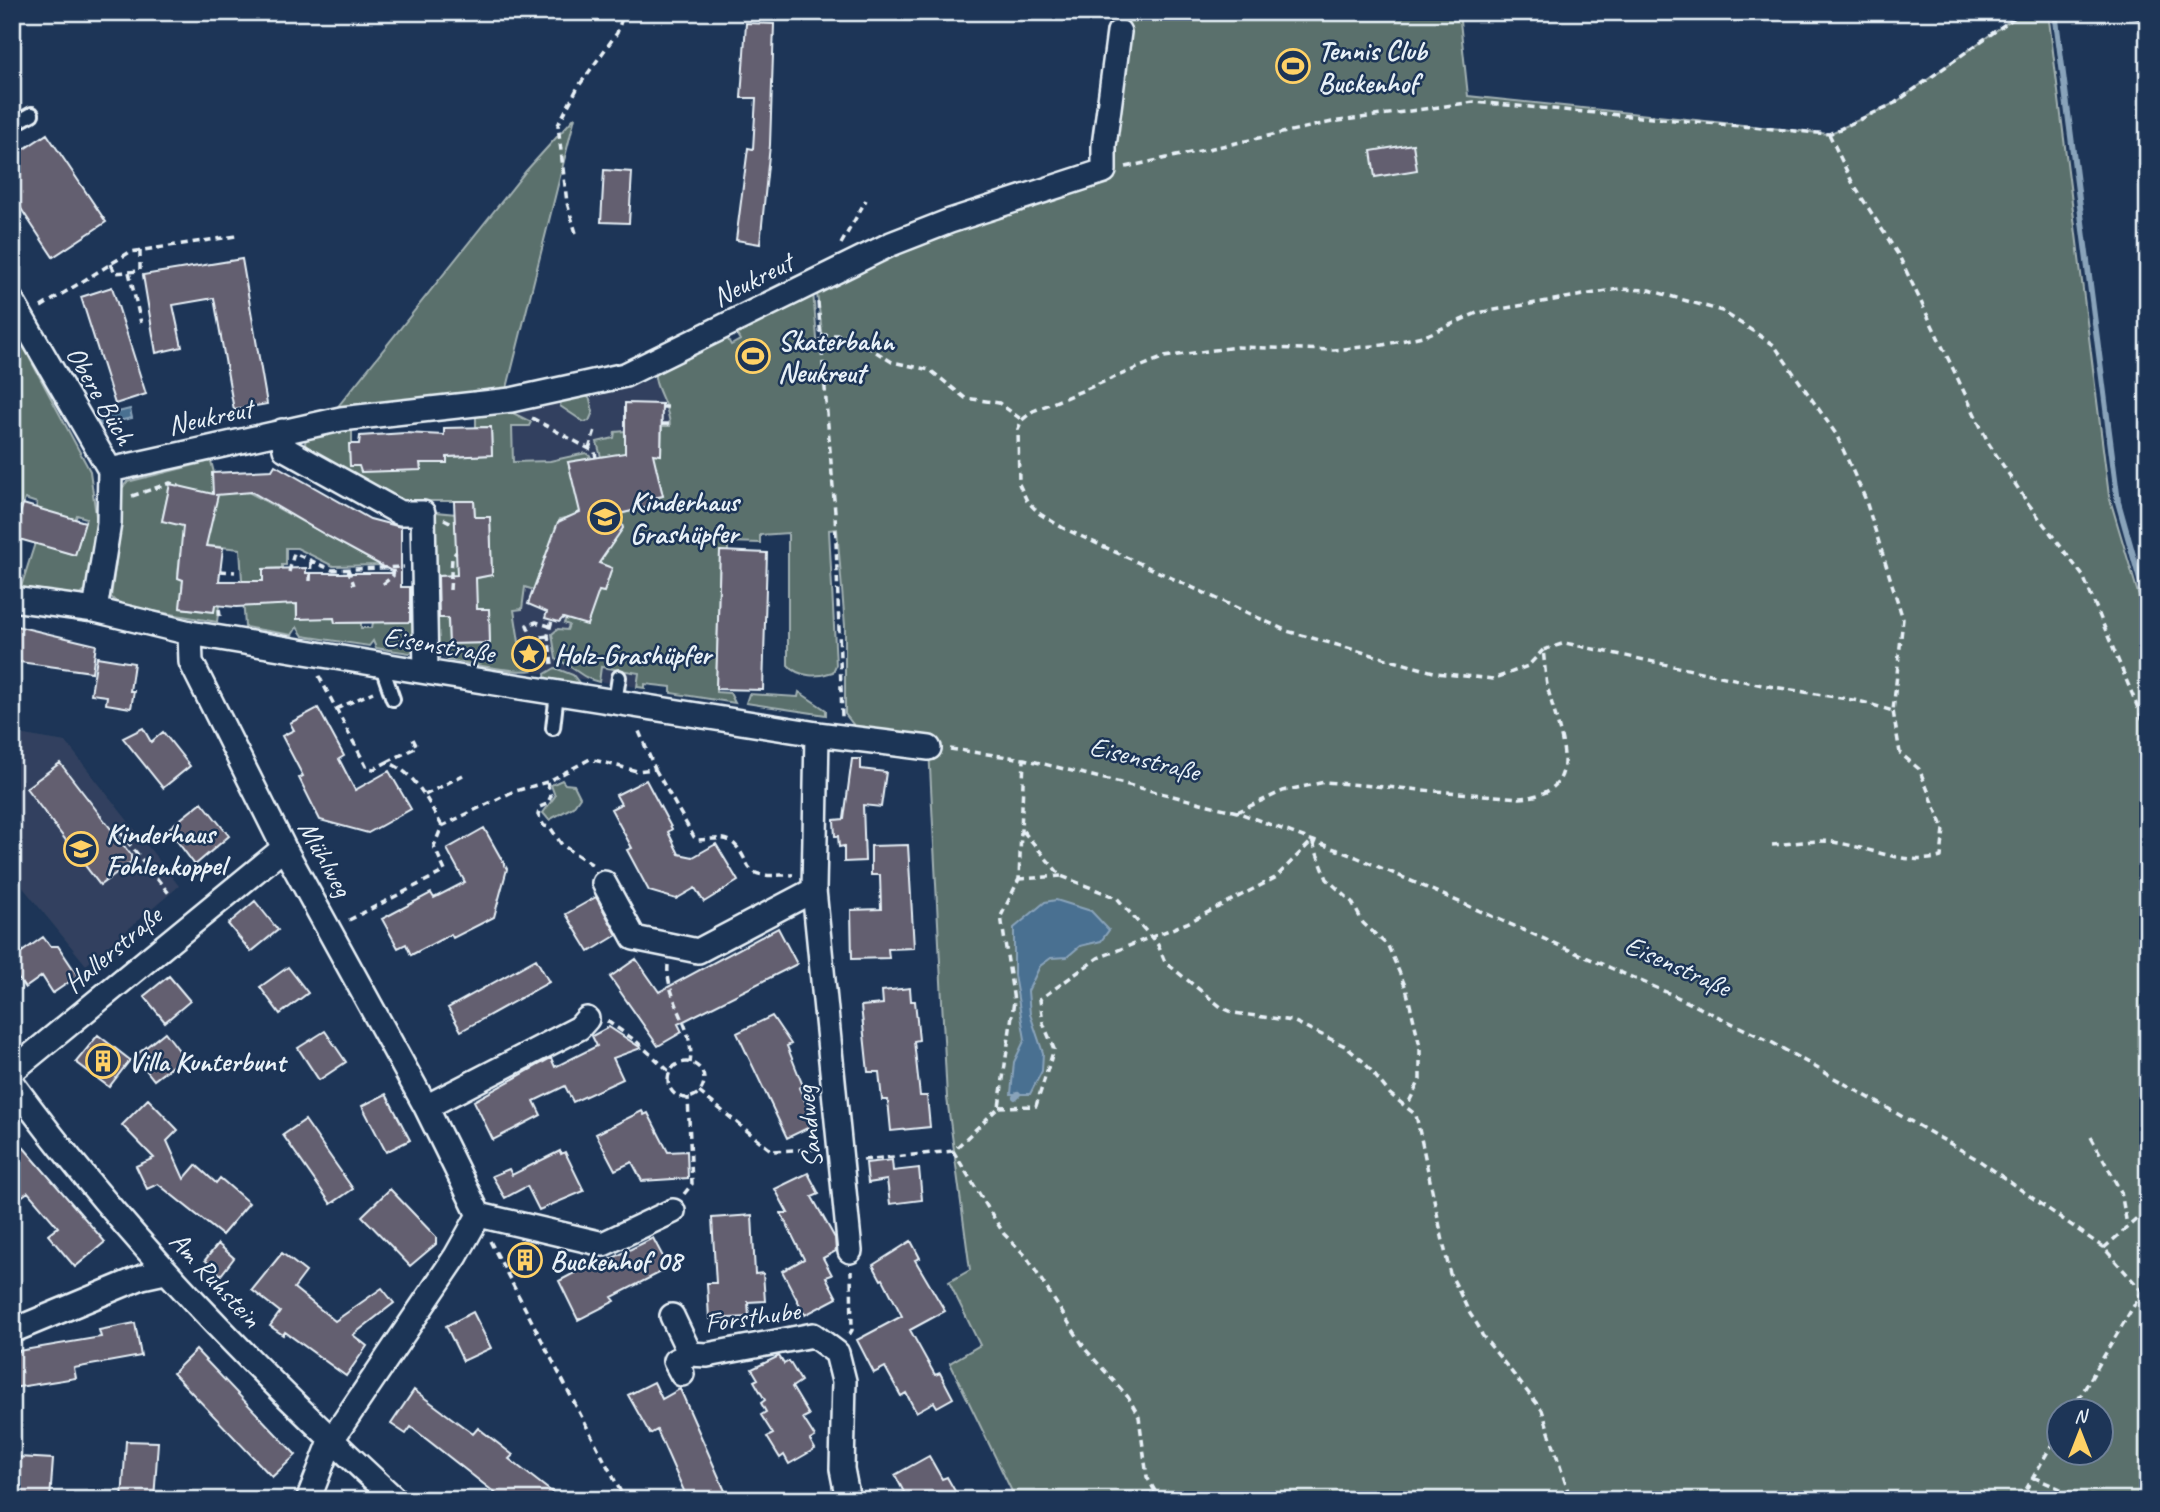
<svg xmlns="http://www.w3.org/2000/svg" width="2160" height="1512" font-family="Caveat,sans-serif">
  <rect width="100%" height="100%" fill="#1d3557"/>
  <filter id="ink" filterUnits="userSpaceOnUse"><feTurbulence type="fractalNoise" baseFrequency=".0143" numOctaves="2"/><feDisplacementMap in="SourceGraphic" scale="14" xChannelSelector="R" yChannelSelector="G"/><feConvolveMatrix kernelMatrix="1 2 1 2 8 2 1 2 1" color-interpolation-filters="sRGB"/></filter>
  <g filter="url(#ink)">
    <path fill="#32415e" d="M655,378L667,405L687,479L637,687L505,668L510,660L507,410L624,389Z
      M12,733L66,742L179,886L86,965L12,874Z"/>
    <path fill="#5a706c" stroke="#a1b0b2" stroke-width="2" fill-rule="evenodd" d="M1130,12H1459L1468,96L1829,134L1895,103L2015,17L2029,12H2048L2109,496L2148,627V1500H1016L950,1363L980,1345L949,1282L970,1270L947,1098L929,748L866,741L845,714V626L837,529L829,530L836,665L833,672C819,677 799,678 788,665V533L760,535V543L728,542V552H720L716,692L730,693L735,703L671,693V687L645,684V688L637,687L639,673L601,667L599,682C582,679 572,665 556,659L552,634L558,629L567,630L569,625L564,623L566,619L594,589L604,592L612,568L599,563L622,526L619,514L649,507L648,499L663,496L652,454H661L662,426H670C670,405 652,387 655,369L725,334L731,345L740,340L733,328L813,292L818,350L824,346L815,279L1104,165ZM2058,1410H2100V1452H2058Z
      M575,117L505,396L332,414L526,171Z
      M13,327L90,471L97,523L89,588L79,596L21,587L36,540L40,544L75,555L86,518L77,515L74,522L36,508L37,503L25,499L20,514L12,512Z
      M586,395L590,399L593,412L589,421L584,422L560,406L561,401Z
      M507,410L531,422L529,426H512L513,462L550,461L586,453L592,458L568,462L593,511L560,519L534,590L525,587L522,609L514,610L519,642L539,640L545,645C547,656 545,667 532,670C516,674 467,663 448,660L439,650L437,617H444L447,610L449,643L490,642L489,609H477L474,579L492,575L490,517H475L474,501H402L309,450L305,444L306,438L325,432L352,429V444L359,466L421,469L420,463H447V457L492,455L491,427H476V415Z
      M625,431V454L601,457L597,442L614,438L615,432Z
      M211,461L214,473L381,565L333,566L297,548H286V565H282V568L263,569L264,604L296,600L297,619L334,611L335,623H361V628H372L373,622H410V618H420L418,649L410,653L376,648L373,641L369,646L303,636L297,627L292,635L245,627L240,549L192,544L180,554L178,577L183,580L180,608L214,612L215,605H219L217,622L119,605L111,597L121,524L117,495L127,482ZM170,485L217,495L162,521Z
      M436,512L456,514L457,576H436Z
      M555,668L573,675L580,684L575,689L546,680L545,674Z
      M799,692L826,710V715L746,703L749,694L798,697Z
      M562,780L565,784L574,785L580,797L573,807L549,820L543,813L555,796L551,785Z"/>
    <path fill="#496f91" stroke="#89a3ba" stroke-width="2" d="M130,409L132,418L100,425L98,417Z
      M1056,900L1091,911L1109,930L1101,941L1080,946L1067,957L1051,958L1040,966L1028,991L1030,1014L1043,1053L1042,1071L1030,1094H1011L1014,1062L1025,1039L1014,975V928L1045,902Z"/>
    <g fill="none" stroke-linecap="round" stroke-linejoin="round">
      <path stroke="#89a3ba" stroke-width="6" d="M2055,12L2118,502L2148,608
        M1015,1097L1018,1094"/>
    </g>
    <path fill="#635e70" stroke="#e8f1f8" stroke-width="2" fill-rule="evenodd" d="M746,23L774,24L770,145L760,244L736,240L748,148L753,149L756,98H741Z
      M47,134L106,222L53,257L12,195V157Z
      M1413,144L1417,170L1375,177L1371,151Z
      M604,170L632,172L629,223L601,222Z
      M242,259L267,404L234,410L214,298L173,305L182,347L156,353L143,275Z
      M112,287L146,394L115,404L81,297Z
      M625,403L662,404L661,455L653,454L663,496L648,499L649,507L619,514L623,528L599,563L612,568L604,592L599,591L587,625L563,618L559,622L545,618L547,612L528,604L558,522L580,512L568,462L625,453Z
      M491,427L492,455L447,457V463H420L421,470L361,472L359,466H350L349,444H359L360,436L405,433L444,435V428Z
      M275,465L370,519L401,527V587H410V622L335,623L334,618L297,619V604L236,607L215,605L214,612L180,608L183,580L178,578L183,526L162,521L170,484L213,494L212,473L272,470ZM252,492L329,537L395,573H306V568L263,569V581H219L223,548L206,546L218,495H215Z
      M454,501H474L475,517H490L492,575L476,578L477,609H489L490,643L449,644L448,618H439L438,576L457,575Z
      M23,504L85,522L75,555L12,537V512L20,514Z
      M720,551L767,553L763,690L716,689Z
      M16,626L96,645L92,672L12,661Z
      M97,657L134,663L130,691H134L131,708L106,704L107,696L91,694Z
      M318,708L344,756L339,759L355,790L389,771L411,809L368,833L320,820L299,778L303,776L282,736L294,730L290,723Z
      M143,728L151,742L163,732L190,766L163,788L123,738Z
      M852,759H861V769L886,772L881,807L863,805L865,861L844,862V846L839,847L838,836H835L834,820L844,819Z
      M60,763L131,855V862L100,885L26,788Z
      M646,780L672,829L668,832L679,854L693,857L716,844L738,881L704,902L695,888L676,899L649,891L627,850L632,848L611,809L621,804L616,795Z
      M202,802L229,836L195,865L168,829Z
      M484,828L507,869L494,917L453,938L451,934L411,955L406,944L398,948L382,919L431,893L434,898L465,882L447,849Z
      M908,845L914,948L888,949L889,958L852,959L851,910L881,909L880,875H871V846Z
      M596,897L617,935L589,952L566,914Z
      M255,901L278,930L251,952L228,924Z
      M778,928L797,964L678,1024L682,1032L658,1046L610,977L636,959L659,992Z
      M43,937L50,946H58L78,976L53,993L42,976L25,988L12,970V959Z
      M536,959L549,982L461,1031L448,1008Z
      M288,967L308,993L280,1014L260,987Z
      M169,976L190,1001L165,1022L144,996Z
      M910,988L911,1001H915L919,1040L914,1041L920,1096H927L930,1127L891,1131L888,1100H882L879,1072H868L861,1006L883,1004L882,991Z
      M772,1016L791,1044L787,1046L803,1086L799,1088L816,1124L787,1138L737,1033Z
      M609,1027L641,1048L613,1058L623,1079L573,1102L565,1086L534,1101L541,1115L493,1140L474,1101L551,1058L555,1067L597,1046L592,1036Z
      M325,1031L346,1062L319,1080L298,1048Z
      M165,1032L184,1057L154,1080L135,1056Z
      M98,1035L130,1060L109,1087L76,1062Z
      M386,1094L410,1140L386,1152L362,1106Z
      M148,1099L178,1130L167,1141L184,1179L196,1165L216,1183L220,1178L249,1203L222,1235L158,1184L147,1189L136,1166L154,1158L122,1125Z
      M642,1111L644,1115L648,1113L668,1152L687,1151L688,1178L642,1181L632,1162L615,1170L596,1134Z
      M305,1120L353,1189L331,1204L283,1135Z
      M12,1134L105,1242L75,1267L48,1235L58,1227L28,1192L21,1197L12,1187Z
      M560,1151L561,1154L565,1152L584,1191L539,1210L527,1186L505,1198L492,1176L509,1169L512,1175Z
      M892,1160L893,1171L919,1168L922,1200L890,1204L887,1180L868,1183L866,1163Z
      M808,1173L819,1194L812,1197L835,1238L836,1251L823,1258L832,1275L826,1277L837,1298L805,1315L782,1271L804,1259L781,1213H788L775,1189Z
      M390,1189L436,1237V1244L410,1266L362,1216Z
      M752,1215L755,1274L763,1273L765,1301L748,1302L749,1317L709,1319L707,1283H716L712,1218Z
      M653,1238L669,1268L612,1297L615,1301L578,1320L559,1281L595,1262L597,1266Z
      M911,1241L920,1258L915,1260L945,1311L910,1330L935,1375L940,1373L953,1398L937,1407L934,1402L916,1412L906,1393L901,1396L885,1367L874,1373L857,1340L902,1316L883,1279L881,1280L873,1265Z
      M218,1244L234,1258L221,1275L205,1260Z
      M529,1248L538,1263L522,1272L513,1257Z
      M282,1253L306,1272L294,1288L335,1321L382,1288L394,1303L353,1335L367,1346L346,1376L285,1332L283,1335L270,1326L280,1312L252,1290Z
      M473,1312L491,1348L463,1361L446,1326Z
      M135,1323L141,1356L74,1368L76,1378L12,1388V1352L101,1337L99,1330Z
      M196,1350L296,1455L272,1477L173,1373Z
      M779,1356L784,1364L789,1361L801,1381L792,1387L809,1415L803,1418L815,1437L810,1440L815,1449L789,1464L784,1455L780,1458L767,1437L773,1434L761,1415L766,1412L761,1403L765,1400L754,1381L758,1379L752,1369Z
      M654,1382L662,1399L680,1389L729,1500H688L657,1430L650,1434L628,1395Z
      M414,1390L473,1434L478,1428L513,1455L509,1459L562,1500H504L411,1427L406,1434L391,1424Z
      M126,1441L158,1442L154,1500H122Z
      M929,1456L942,1479L947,1477L960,1500H908L895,1475Z
      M18,1457L53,1459L50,1500H15Z"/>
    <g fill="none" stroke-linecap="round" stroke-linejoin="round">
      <g stroke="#e8f1f8" stroke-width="18">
        <path id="lane" d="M12,125L32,114
          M381,664L393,699
          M615,702L619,677
          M553,728L557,693"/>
      </g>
      <g stroke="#e8f1f8" stroke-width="28">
        <path id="street" d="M12,301L110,470L109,523L95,610
          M282,431L285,449L400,513H423L426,672
          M110,470L341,419L511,400L625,375L891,244L950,221L1104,171V146L1119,32
          M12,599L95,610L190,633L426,672L817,734L929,748
          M190,633L191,662L284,848L426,1107L479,1215L456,1256L331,1441L308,1500
          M817,734L814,890L850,1251
          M604,883L634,938L698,951L814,890
          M12,1071L284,848
          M12,1083C124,1236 257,1372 396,1500
          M426,1107L579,1028L587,1019
          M479,1215L603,1244L673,1211
          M672,1316L690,1354
          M12,1331L142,1277L165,1272
          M682,1374L675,1361L690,1354L707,1355L813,1335L837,1353L844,1381L842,1469L848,1500"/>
      </g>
      <path stroke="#e8f1f8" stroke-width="3.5" stroke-dasharray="7 5" stroke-linecap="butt" d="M2109,12L2148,20
        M1829,134L1853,184L1899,256L1989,444L2027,502L2083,576L2148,732
        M1126,167L1332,122L1474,102L1829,134L1895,103L2015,17L2029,12
        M576,233L567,203L558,125L578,87L617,33L624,12
        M841,244L866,200
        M111,264L115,273L140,271V250
        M129,272L141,323
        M818,302L835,512L842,717
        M41,307L130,252L236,236
        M821,335H849L892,362L930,370L965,398L999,403L1022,420
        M662,407H668
        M532,418L595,452L596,458
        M662,424H670
        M589,449L595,430
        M132,496L170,483L179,486
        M444,519L454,524
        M12,549L14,536
        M348,569L354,585
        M220,571L235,572
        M289,572L294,553L332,570L404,567
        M310,581L311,560
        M383,584L393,576V568
        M450,590L452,558L456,552
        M219,609L220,616
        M548,636L532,638L527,625L536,622L549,626
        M552,664L548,635L552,620
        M319,676L367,768L374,769L387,762C416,773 427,800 442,826
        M336,709L373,692
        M950,749L1024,759L1237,812L1356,857L1675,996L1771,1042L1977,1159L2104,1248L2148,1298
        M387,762L417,747L413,739
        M655,769L694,837L698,840C722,839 731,833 744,858C747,864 749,869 754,872C764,878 782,874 793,875
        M547,782L551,796L547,804L540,807L538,815L544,826L550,827L562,845L593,865
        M425,795L463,775
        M1237,812L1283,791L1325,782L1520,798C1588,793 1560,737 1549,693C1545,679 1545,664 1543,650L1565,643L1762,685L1859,701L1893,711L1903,619L1865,498L1836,434L1774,345L1722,311L1649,290L1619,289L1477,313L1427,335L1383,345L1334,350L1236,347L1164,357L1033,411L1022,420L1018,429L1019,484L1027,501L1040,514L1063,528L1287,631L1437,673L1493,679L1528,666L1543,650
        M119,831L171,896
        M1023,831L1061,876L1117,898L1158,945L1165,962L1221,1007L1234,1013L1293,1021L1345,1046L1364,1062L1390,1094L1416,1115L1450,1274C1457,1286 1462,1298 1468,1310C1473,1320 1479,1324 1482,1335L1542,1410L1569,1494L1574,1500
        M1772,845C1792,844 1814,839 1833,842C1869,847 1903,866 1941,857L1944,829L1919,769L1900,753L1893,711
        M1019,879L1061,876
        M349,920L445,871L434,846L442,826L512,792L547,782L590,759L637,771L655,769L638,729
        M668,965C665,998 696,1029 690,1063
        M607,1021L636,1041L670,1072
        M668 1080a18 18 0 1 1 36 0a18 18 0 1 1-36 0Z
        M699,1092L772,1151L819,1149
        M999,1107L1036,1106L1054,1049L1043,1023L1040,999L1098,958L1187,923L1275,878L1312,841L1327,879L1352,902L1363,923L1388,946L1406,988L1420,1046V1080L1407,1106
        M2091,1137L2121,1192L2127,1225
        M953,1151L1004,1234L1026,1256L1086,1350L1128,1397L1139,1417L1147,1477L1160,1500
        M863,1160L953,1151L999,1107L1014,1001L1001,916L1019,879L1024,759
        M684,1194L692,1184L688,1097
        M490,1241L625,1500
        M2104,1248L2148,1209
        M849,1335L852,1330L851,1271
        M2072,1410L2142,1292
        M2033,1477L2074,1495L2141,1500
        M2020,1500L2058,1434"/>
      <use href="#lane" stroke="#1d3557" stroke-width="12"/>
      <use href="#street" stroke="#1d3557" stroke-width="23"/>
    </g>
  </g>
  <defs>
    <g id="stadium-ring" transform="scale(1.75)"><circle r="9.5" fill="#1d3557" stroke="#ffd166" stroke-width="1.5"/><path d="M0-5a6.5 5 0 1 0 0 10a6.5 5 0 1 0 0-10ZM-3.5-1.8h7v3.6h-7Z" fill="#ffd166"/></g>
    <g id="school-ring" transform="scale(1.75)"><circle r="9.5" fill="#1d3557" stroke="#ffd166" stroke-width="1.5"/><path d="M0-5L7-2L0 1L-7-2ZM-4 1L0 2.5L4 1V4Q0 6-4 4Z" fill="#ffd166"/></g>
    <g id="sight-ring" transform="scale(1.75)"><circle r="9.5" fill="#1d3557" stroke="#ffd166" stroke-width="1.5"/><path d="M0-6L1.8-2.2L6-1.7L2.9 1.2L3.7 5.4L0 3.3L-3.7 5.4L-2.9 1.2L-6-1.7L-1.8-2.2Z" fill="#ffd166"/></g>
    <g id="building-ring" transform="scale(1.75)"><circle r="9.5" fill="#1d3557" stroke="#ffd166" stroke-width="1.5"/><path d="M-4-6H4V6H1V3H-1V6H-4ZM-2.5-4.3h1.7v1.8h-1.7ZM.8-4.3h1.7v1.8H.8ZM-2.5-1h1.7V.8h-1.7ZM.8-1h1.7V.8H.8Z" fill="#ffd166"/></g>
  </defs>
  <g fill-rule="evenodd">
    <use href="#stadium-ring" x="1293" y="66"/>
    <use href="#stadium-ring" x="753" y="356"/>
    <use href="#school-ring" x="605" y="517"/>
    <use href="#sight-ring" x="529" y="654"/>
    <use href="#school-ring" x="81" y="849"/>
    <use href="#building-ring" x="103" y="1061"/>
    <use href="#building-ring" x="525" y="1260"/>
  </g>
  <g text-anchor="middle" stroke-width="5" stroke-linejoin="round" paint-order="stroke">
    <g font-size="28" font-weight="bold" fill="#e8f1f8" stroke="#1d3557" text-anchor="start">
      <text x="1318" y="60">Tennis Club<tspan x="1318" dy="32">Buckenhof</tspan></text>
      <text x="778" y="350">Skaterbahn<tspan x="778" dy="32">Neukreut</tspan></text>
      <text x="630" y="511">Kinderhaus<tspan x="630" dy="32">Grashüpfer</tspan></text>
      <text x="554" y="664">Holz-Grashüpfer</text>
      <text x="106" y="843">Kinderhaus<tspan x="106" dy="32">Fohlenkoppel</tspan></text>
      <text x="128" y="1071">Villa Kunterbunt</text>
      <text x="550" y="1270">Buckenhof 08</text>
    </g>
    <g font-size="28" fill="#e8f1f8" stroke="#1d3557">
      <text transform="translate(752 279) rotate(-27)" y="10">Neukreut</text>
      <text transform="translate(101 395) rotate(60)" y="10">Obere Büch</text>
      <text transform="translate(210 416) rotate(-12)" y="10">Neukreut</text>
      <text transform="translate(439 644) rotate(9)" y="10">Eisenstraße</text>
      <text transform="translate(1145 758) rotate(14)" y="10">Eisenstraße</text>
      <text transform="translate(326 858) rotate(61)" y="10">Mühlweg</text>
      <text transform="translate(112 949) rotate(-40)" y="10">Hallerstraße</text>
      <text transform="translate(1678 965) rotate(24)" y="10">Eisenstraße</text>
      <text transform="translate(808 1127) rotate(-96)" y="10">Sandweg</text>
      <text transform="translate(216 1279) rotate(47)" y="10">Am Ruhstein</text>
      <text transform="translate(752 1316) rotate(-8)" y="10">Forsthube</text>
    </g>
  </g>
  <rect width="2160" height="1512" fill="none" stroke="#1d3557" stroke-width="42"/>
  <rect x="21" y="21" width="2118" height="1470" fill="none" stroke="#e8f1f8" stroke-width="2.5" filter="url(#ink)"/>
  <g transform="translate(2080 1432)"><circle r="33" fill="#1d3557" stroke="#6e8097" stroke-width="2"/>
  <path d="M0-5L12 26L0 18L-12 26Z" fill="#ffd166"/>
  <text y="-10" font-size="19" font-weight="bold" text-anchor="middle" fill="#e8f1f8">N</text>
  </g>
</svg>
